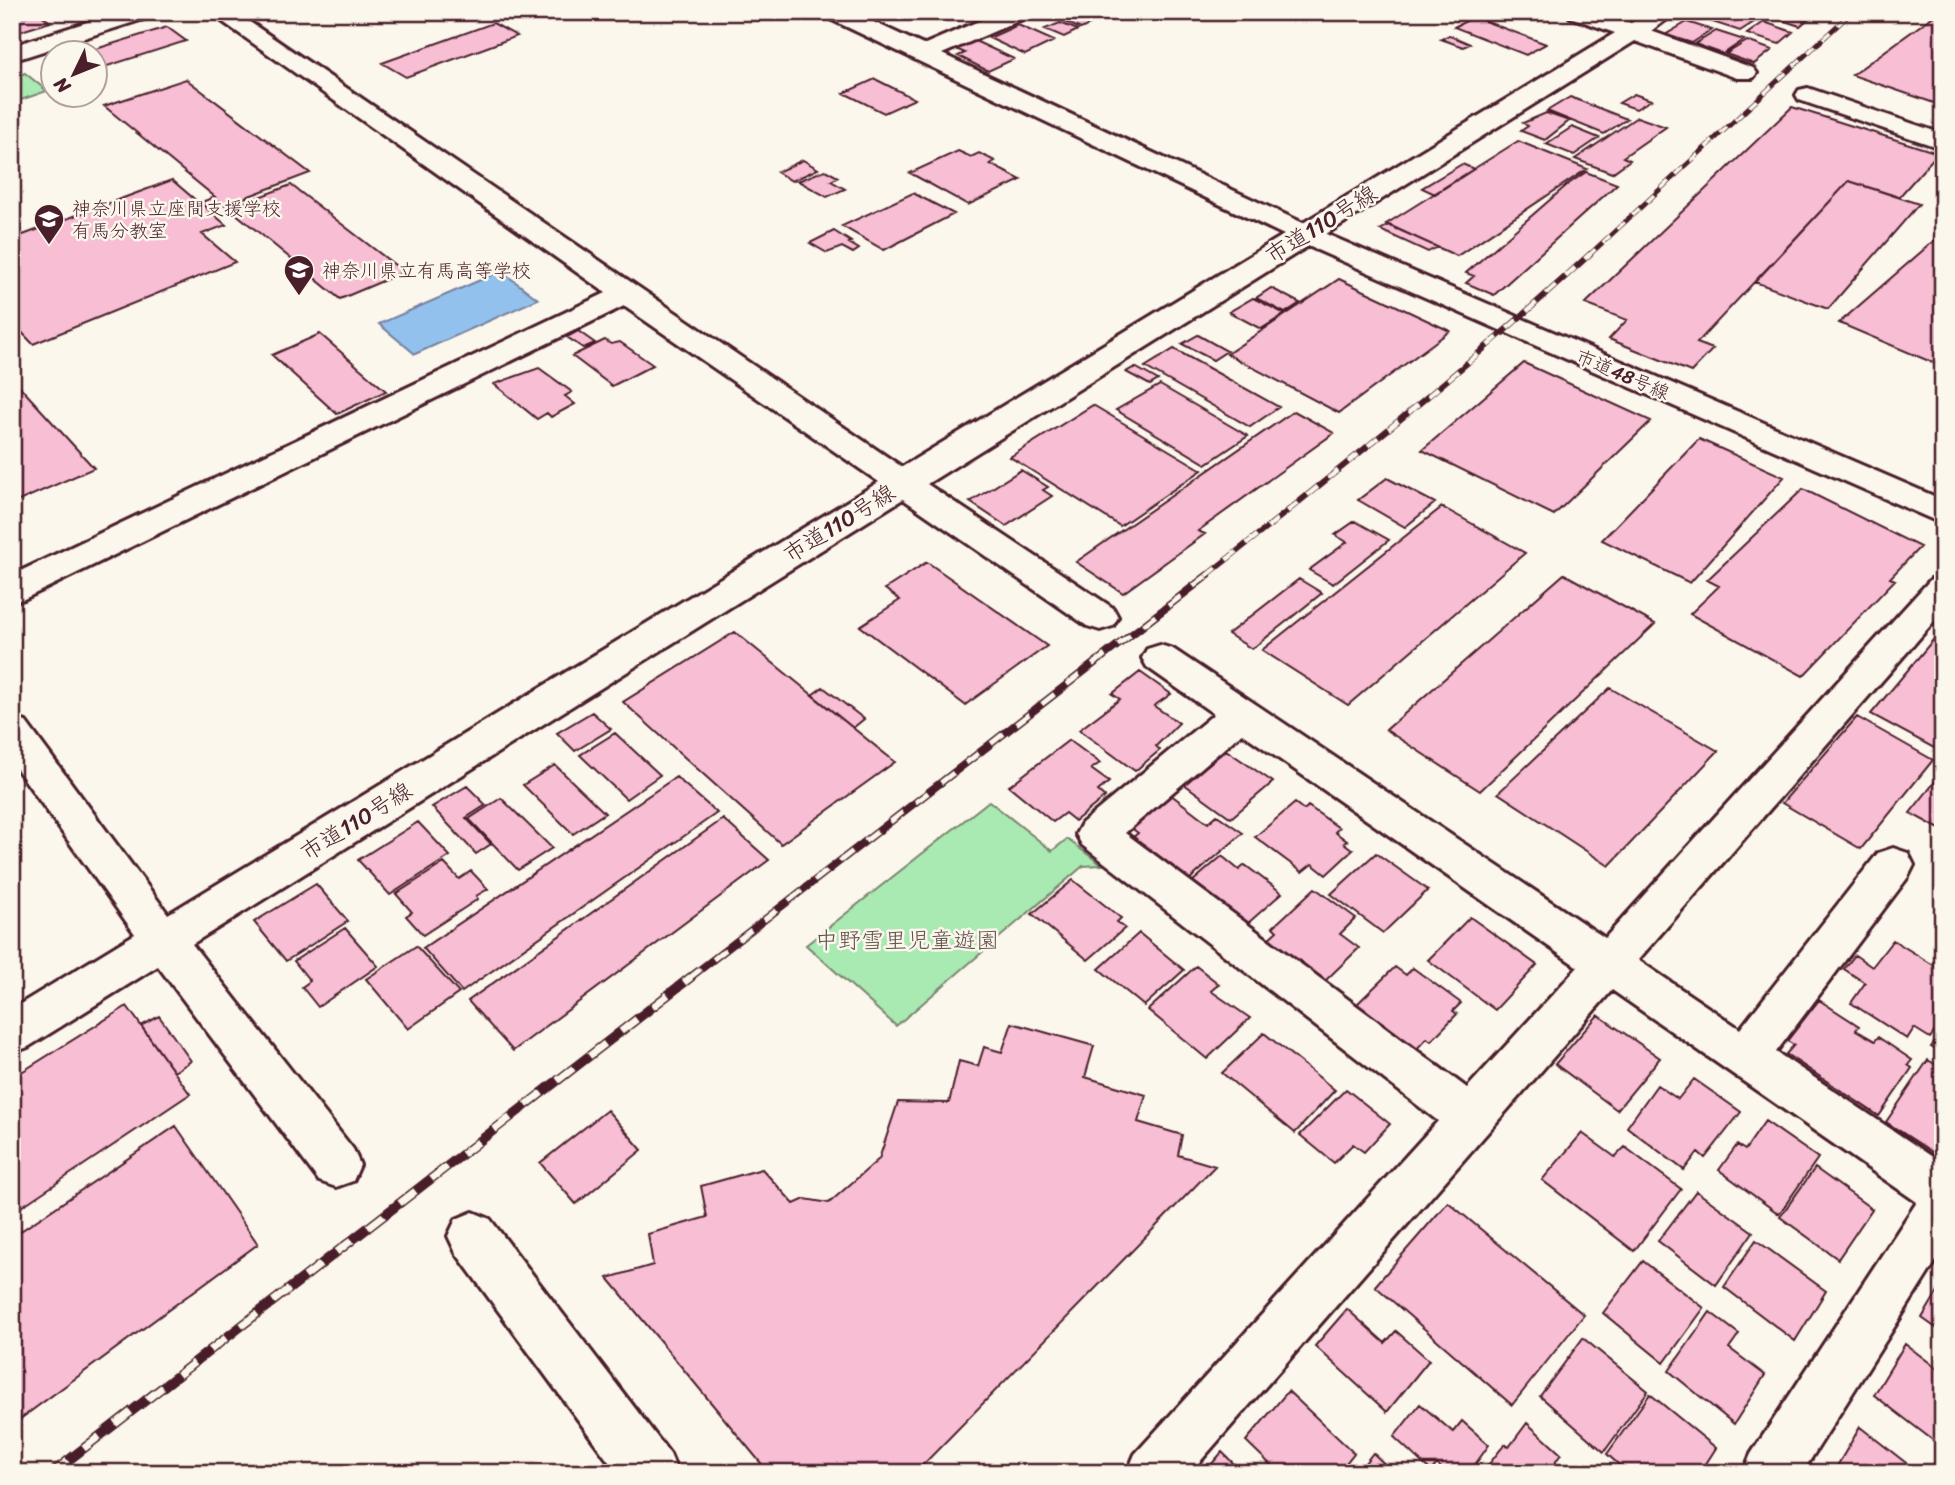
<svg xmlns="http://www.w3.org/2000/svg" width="1955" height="1485" font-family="Sriracha,'Klee One',sans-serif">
  <rect width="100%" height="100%" fill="#fbf7ec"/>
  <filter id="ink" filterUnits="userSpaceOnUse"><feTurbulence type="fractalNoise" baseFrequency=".0143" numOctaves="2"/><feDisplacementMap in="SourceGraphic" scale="14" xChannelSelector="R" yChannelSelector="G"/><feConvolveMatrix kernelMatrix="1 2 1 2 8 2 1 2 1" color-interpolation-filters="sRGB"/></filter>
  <g filter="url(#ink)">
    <path fill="#a9e9b2" stroke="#7a846e" stroke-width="2" d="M25,73L47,91L12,103V78Z
      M989,801L1052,851L1067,839L1102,865L1083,866L896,1026L806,945Z"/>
    <path fill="#93c1ed" stroke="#76809f" stroke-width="2" d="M501,271L538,299L415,354L379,324Z"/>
    <path fill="#f7bed4" stroke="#4a1f2b" stroke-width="2" d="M38,12L50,22L12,34V20Z
      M1063,12H1094L1106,17L1081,29L1060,20L1070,15Z
      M1708,12L1727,13L1754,22L1740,31L1700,18Z
      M1775,12H1816L1800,26L1769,16Z
      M1939,12H1943V106L1852,75Z
      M1474,17L1546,44L1526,55L1454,27Z
      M1687,22L1712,30L1692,43L1665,35Z
      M1764,22L1793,32L1779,44L1747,34Z
      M493,23L517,36L406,77L382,63Z
      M1060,23L1078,30L1064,37L1045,29Z
      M1018,25L1054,41L1025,55L989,38Z
      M167,27L186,41L95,70L94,52H86Z
      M1716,31L1744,40L1723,54L1695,44Z
      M1449,35L1470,44L1463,47L1441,39Z
      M975,41L1014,59L988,71L958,56L965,53L956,49Z
      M1747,41L1772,50L1754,64L1726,54Z
      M186,79L310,173L225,205L220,201L204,206L226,225L202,234L235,262L33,344L12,322V239L172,180L199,203L215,197L104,106Z
      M875,79L915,99L884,113L844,93Z
      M1634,94L1651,100L1636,109L1619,103Z
      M1570,97L1627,119L1604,134L1547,111Z
      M1792,107L1938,153L1899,197L1849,181L1697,343L1713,349L1691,372L1609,339L1627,320L1585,304Z
      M1546,113L1569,121L1545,140L1521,131L1528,126L1523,123Z
      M1637,117L1666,127L1623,157L1630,160L1612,173L1575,159Z
      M1572,127L1599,138L1574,155L1546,144Z
      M1518,141L1587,169L1457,256L1386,224Z
      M958,151L971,157L979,153L995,161L990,164L1021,180L968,205L910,173Z
      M803,160L818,169L792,181L777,172Z
      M1462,164L1474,169L1435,194L1422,188Z
      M825,170L838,177L831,181L845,189L827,197L798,181Z
      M1586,172L1617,184L1494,295L1466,283L1474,276L1466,273L1567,185Z
      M1849,181L1919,204L1828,309L1755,282Z
      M291,185L404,272L340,299L229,208Z
      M913,193L954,214L884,250L842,226Z
      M1389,225L1437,247L1428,252L1380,230Z
      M834,231L851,242L849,243L859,249L853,253L842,247L827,253L810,243Z
      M1943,233V367L1839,323Z
      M1339,279L1450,331L1339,413L1227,354Z
      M1271,288L1300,303L1285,313L1256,298Z
      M1253,298L1285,314L1261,329L1229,312Z
      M578,331L595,343L583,348L567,337Z
      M320,334L386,391L337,414L272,355Z
      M1198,335L1227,351L1213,360L1182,344Z
      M605,340L611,344L620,342L653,365L612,386L572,356Z
      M1174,349L1279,407L1250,427L1145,367Z
      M1524,363L1651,421L1554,515L1422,450Z
      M1135,367L1158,380L1150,385L1126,372Z
      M539,368L572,392L565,396L575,404L551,417L547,413L537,419L494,384Z
      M12,378L94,468L12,504Z
      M1160,385L1248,436L1206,464L1116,410Z
      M1093,405L1202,470L1120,526L1010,457Z
      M1294,411L1334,433L1198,531L1205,534L1123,593L1076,562Z
      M1699,439L1784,477L1690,583L1602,540Z
      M1021,470L1048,487L1043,490L1052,496L1006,526L970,502Z
      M1387,478L1435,503L1405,527L1358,500Z
      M1803,489L1920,547L1890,578L1895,580L1803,676L1690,614L1719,586L1707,580Z
      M1442,507L1525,553L1348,705L1262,650Z
      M1355,521L1389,540L1333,584L1309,570L1347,542L1335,535Z
      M927,562L1047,646L965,705L860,626L900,600L885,589Z
      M1564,574L1655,624L1480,791L1386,730Z
      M1299,579L1322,593L1252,649L1228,634Z
      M1943,628V737L1934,748L1871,714Z
      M735,632L895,762L781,844L623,702Z
      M1140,672L1171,694L1154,706L1179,723L1156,746L1160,750L1135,771L1079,730L1120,699L1112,694Z
      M823,687L864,719L853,728L812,695Z
      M1610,688L1718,751L1609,866L1498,793Z
      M592,712L611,729L575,751L557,733Z
      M1857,717L1933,760L1861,849L1782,803Z
      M615,733L660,775L626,799L580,755Z
      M1069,740L1100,763L1091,769L1109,782L1098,791L1105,797L1075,821L1065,813L1053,822L1009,786Z
      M1226,750L1273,782L1231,818L1184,784Z
      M555,765L605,813L573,834L523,785Z
      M1942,773L1943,774V831L1910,813Z
      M676,777L717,813L462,992L423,948Z
      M467,786L486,805L466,818L491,844L476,854L432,807Z
      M1170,794L1208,823L1217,815L1243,833L1189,880L1132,838L1138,833L1130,827Z
      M501,798L552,848L518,870L469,819Z
      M1295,803L1304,810L1308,806L1339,828L1335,832L1347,841L1344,843L1353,850L1326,875L1312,864L1302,872L1255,837Z
      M723,819L769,860L513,1051L468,1001Z
      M418,822L450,856L390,895L358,860Z
      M1376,853L1428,890L1383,933L1331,894Z
      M1222,856L1239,870L1245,865L1282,893L1247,924L1192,882Z
      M444,863L459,879L471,871L488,889L476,896L478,899L423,935L406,916L412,912L396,894Z
      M1073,880L1121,918L1117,922L1125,928L1088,960L1032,914Z
      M316,884L348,921L286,961L254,922Z
      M1315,888L1356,918L1340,934L1359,948L1323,983L1267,940L1277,931L1273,927Z
      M1470,917L1537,965L1495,1010L1428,960Z
      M345,928L378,966L318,1007L302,987L310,981L294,961Z
      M1139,933L1184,970L1144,1006L1099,969Z
      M1893,940L1943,971V1019L1930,1038L1914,1028L1907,1039L1851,1003L1865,983L1844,969L1855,955L1872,967Z
      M416,946L459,993L408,1029L366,979Z
      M1196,966L1219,984L1211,991L1250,1018L1207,1059L1148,1010Z
      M1395,967L1406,975L1413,968L1461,1003L1453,1011L1457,1014L1431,1041L1427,1038L1413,1053L1354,1007Z
      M1819,1000L1859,1026L1856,1030L1875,1041L1878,1037L1912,1060L1908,1065L1912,1068L1879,1116L1786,1054L1794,1045L1787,1041Z
      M127,1006L190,1094L12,1213V1078Z
      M1598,1015L1660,1058L1617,1110L1555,1064Z
      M159,1016L191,1061L174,1072L141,1026Z
      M1012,1023L1094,1046L1085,1077L1146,1095L1138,1122L1182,1135L1178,1155L1215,1166L915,1473H769L608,1278L653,1265L648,1234L707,1217L701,1186L762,1169L794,1204L805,1199L829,1203L879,1159L898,1102L949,1103L959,1061L978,1066L984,1047L1002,1052Z
      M1943,1031V1054L1931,1047Z
      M1264,1033L1335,1090L1295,1133L1222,1073Z
      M1928,1060L1943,1069V1159L1886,1122Z
      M1694,1079L1741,1112L1705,1158L1698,1152L1684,1170L1627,1127L1657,1085L1678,1099Z
      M1346,1089L1390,1124L1364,1152L1353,1144L1334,1163L1300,1135Z
      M607,1110L642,1150L576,1204L540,1163Z
      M1765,1121L1818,1158L1779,1214L1719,1170L1737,1145L1745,1150Z
      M176,1126L258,1244L12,1425V1237Z
      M1582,1133L1615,1157L1625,1147L1681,1189L1634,1251L1542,1180Z
      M1815,1168L1872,1209L1838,1259L1780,1217Z
      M1696,1191L1753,1232L1716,1285L1658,1241Z
      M1448,1202L1584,1315L1512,1405L1375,1286Z
      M1756,1240L1826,1291L1795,1341L1724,1287Z
      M1643,1261L1704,1308L1664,1363L1603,1313Z
      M1943,1283V1333L1922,1318Z
      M1347,1309L1385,1343L1396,1331L1429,1360L1387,1412L1315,1346Z
      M1710,1312L1739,1334L1729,1348L1765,1375L1734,1424L1669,1371Z
      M1583,1338L1648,1391L1604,1452L1540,1396Z
      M1905,1344L1938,1369L1943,1361V1448L1874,1395Z
      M1288,1391L1354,1453L1338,1473H1279L1246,1441Z
      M1650,1394L1716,1448L1700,1473H1628L1607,1454Z
      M1420,1404L1453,1432L1462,1421L1489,1445L1469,1473H1446L1437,1464L1431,1471L1394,1437Z
      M1527,1423L1561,1454L1548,1473H1482L1505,1444L1509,1447Z
      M1860,1427L1919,1473H1833Z
      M1222,1452L1243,1473H1204Z
      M1373,1453L1394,1473H1357Z"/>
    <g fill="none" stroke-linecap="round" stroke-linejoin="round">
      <g stroke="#4a1f2b" stroke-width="6">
        <path id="minor" d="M119,12H153L150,17L12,61V46Z
          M209,12H235L902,467L1284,235L826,17L823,12H852L923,45L1000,12H1030L1027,17L942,54L1303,223L1615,33L1570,17L1567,12H1600L1631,23L1649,12H1676L1651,31L1753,68L1757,73L1753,78H1737L1635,41L1326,234L1943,500V524L1308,246L927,484L1113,608L1118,617L1113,626L1100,630L1087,626L903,499L192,944L353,1149L360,1165L353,1181L336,1187L319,1181L158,966L28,1047L12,1053V1009L135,934L12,762V718L26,722L168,914L879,482L624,306L24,599L12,602V575L606,293Z
          M1808,88L1943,134V149L1799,100L1796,95L1799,90Z
          M1943,576V611L1638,960L1740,1029L1878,853L1893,848L1908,853L1914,865L1908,877L1776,1052L1943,1164V1250L1802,1473H1743L1751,1454L1917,1202L1612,990L1190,1473H1127L1135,1454L1438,1121L1082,845L1076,834L1082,823L1214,714L1147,667L1142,658L1147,649L1160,645L1173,649L1605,938L1931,579ZM1242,733L1578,967L1467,1088L1125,833Z
          M473,1212L490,1219L670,1454L678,1473H617L456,1253L448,1236L456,1219Z"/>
      </g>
      <use href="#minor" fill="#fbf7ec" fill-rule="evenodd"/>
      <g stroke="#4a1f2b" stroke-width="5">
        <path id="rail-far3" d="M1588,256L1852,12"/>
      </g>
      <g stroke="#4a1f2b" stroke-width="6">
        <path id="rail-far2" d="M1206,576C1337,472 1467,368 1590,254"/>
      </g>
      <g stroke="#4a1f2b" stroke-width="8">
        <path id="rail-far1" d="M688,979L1208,575"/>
      </g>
      <g stroke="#4a1f2b" stroke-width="10">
        <path id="rail" d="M52,1473L691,977"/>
      </g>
      <use href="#rail-far3" stroke="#fbf7ec" stroke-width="3.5" stroke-dasharray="10" stroke-linecap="butt"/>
      <use href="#rail-far2" stroke="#fbf7ec" stroke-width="4.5" stroke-dasharray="13" stroke-linecap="butt"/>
      <use href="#rail-far1" stroke="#fbf7ec" stroke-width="5" stroke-dasharray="16" stroke-linecap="butt"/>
      <use href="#rail" stroke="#fbf7ec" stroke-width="7" stroke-dasharray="20" stroke-linecap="butt"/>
    </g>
  </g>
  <defs>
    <g id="school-pin" transform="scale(1.575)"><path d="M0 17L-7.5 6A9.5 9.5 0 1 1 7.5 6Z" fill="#4a1f2b" stroke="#fbf7ec"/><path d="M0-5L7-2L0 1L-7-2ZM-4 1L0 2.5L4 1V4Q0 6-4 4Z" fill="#fff"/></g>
  </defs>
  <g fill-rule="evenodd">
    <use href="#school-pin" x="49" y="219"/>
    <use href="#school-pin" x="299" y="270"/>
  </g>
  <g text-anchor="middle" stroke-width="5" stroke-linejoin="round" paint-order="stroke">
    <g font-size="19" fill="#4a1f2b" stroke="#fbf7ec" text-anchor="start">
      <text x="72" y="215">神奈川県立座間支援学校<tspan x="72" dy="22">有馬分教室</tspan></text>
      <text x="322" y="277">神奈川県立有馬高等学校</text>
    </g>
    <g font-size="19" fill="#4a1f2b" stroke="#fbf7ec">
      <text transform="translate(1623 374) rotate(23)" y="7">市道48号線</text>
    </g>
    <g font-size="23" fill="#4a1f2b" stroke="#fbf7ec">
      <text transform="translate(1321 224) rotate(-32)" y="8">市道110号線</text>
      <text transform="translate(839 523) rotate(-32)" y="8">市道110号線</text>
      <text transform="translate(356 821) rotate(-32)" y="8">市道110号線</text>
    </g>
    <g font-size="23" fill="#62524d" stroke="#fbf7ec">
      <text x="907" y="948">中野雪里児童遊園</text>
    </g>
  </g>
  <rect width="1955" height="1485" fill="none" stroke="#fbf7ec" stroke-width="42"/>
  <rect x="21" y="21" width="1913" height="1443" fill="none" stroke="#4a1f2b" stroke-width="2.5" filter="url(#ink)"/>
  <g transform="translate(74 74) rotate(227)"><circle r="33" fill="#fbf7ec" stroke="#b4a19f" stroke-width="2"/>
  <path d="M0-5L12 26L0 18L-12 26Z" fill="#4a1f2b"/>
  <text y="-10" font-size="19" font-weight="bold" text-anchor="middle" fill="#4a1f2b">N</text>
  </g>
</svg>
